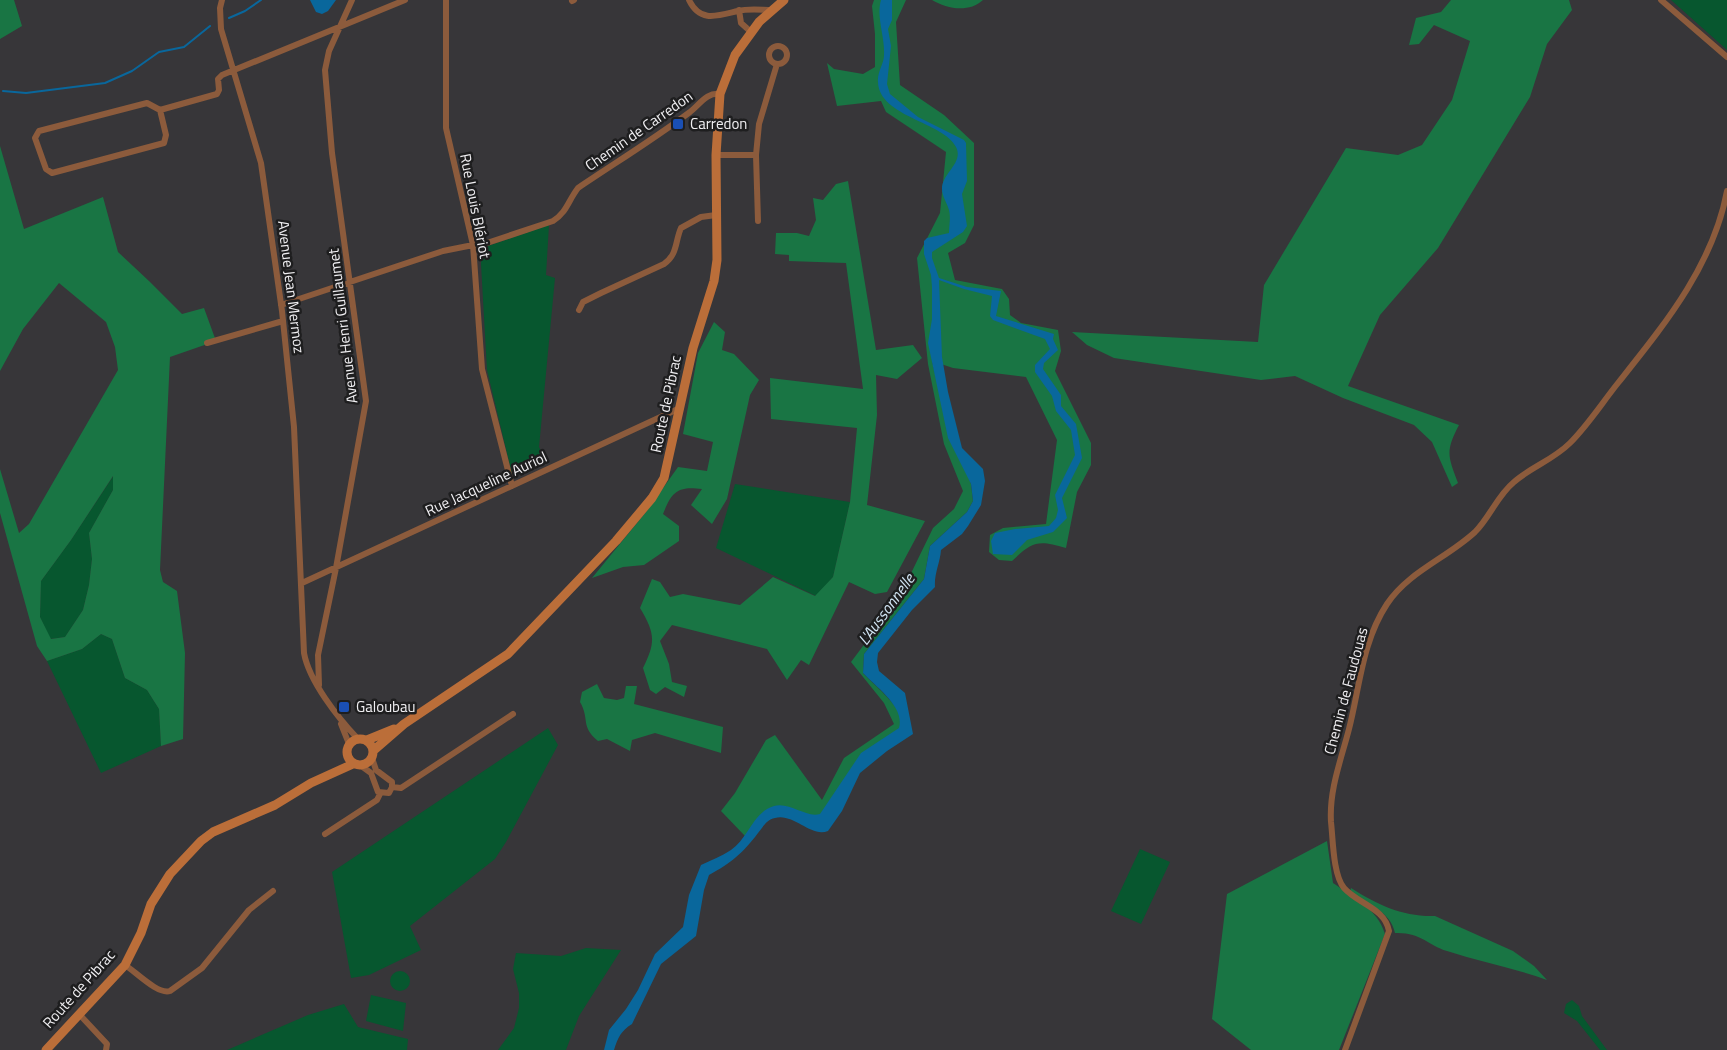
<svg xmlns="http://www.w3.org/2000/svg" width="1727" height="1050" font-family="'Titillium Web',sans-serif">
  <rect width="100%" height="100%" fill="#373639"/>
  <path fill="#07572f" d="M1671,0H1727V50Z
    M549,225L546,275L555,278L539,447L546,461L517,475L512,474L487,370L481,264L482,248Z
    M114,475L113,490L89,533L92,559L89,585L83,610L65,637L50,639L40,617L41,581L71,540Z
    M735,484L850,502L833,577L816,596L716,548Z
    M101,634L112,639L125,678L147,690L159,709L161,746L101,773L47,661L82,649Z
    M548,728L558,745L506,842L495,859L410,926L421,950L369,975L351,978L332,872Z
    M1140,849L1170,862L1141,924L1111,911Z
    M586,948L621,950L579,1016L566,1050H498L514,1028L519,1008V993L513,969L516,953L561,956Z
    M390 981a10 10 0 1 1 20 0a10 10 0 1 1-20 0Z
    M371,995L406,1003L403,1031L366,1021Z
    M1572,1000L1579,1006L1582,1016L1607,1050H1600L1577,1021L1564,1013L1566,1004Z
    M344,1004L358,1027L408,1039L407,1050H227L308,1015Z"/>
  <path fill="#197544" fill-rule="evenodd" d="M0,0H14L22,26L0,39Z
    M874,0H906L896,22L900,85L944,115L974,143V225L965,243L948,253L955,280L1002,289L1009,299L1010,315L1021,323L1058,330L1061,351L1055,371L1091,443V465L1077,492L1066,548C1038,540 1033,541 1012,561L999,560L989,552L990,535L1003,528L1046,524L1057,440L1026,377L953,368L932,361L942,403L971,484L973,501L967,512L930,546L924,579L864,654L863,673C873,684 898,704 901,718C902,722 900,727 901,732L861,760L825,814L813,820L780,811L745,836L721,811L735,793L766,740L775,735L822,800L844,758L894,724L884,703L851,662L899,598L933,528L954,509L963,491L944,444L928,364L917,258L940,213L946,152L886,112L881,101L837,106L827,63L834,69L863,74L875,67V34L872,6Z
    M932,0H983C969,13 947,9 932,0Z
    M1451,0H1569L1572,10L1547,44L1530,97L1438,248L1380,315L1348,386L1459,425C1445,452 1448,456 1458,483L1452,487L1432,442L1414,425L1343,398L1295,376L1261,380L1114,358L1087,345L1072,332L1258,342L1264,285L1346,148L1398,155L1422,145L1452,100L1470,41L1434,25L1419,44L1409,45L1416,18L1441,12Z
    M0,146L24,229L103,197L118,252L149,281L182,314L204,308L216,341L170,357L160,570L163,582L177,591L185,653L183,739L161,746L159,709L147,690L125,678L112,639L101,634L82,649L47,661L37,646L0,513V469L19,533L29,524L118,370L115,347L106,322L59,283L23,329L0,371ZM113,476V490L89,533L92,559L89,585L83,610L65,637L51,639L40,617L41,581L71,540Z
    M848,181L876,350L913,345L922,358L897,379L876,375L877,415L867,505L925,521L887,592L875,594L849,582L809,665L801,660L787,680L767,649L672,625L660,641L669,664L672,682L687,686L684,697L665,687L656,694L650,690L643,668C656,642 655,633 640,608L652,579L660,582L670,597L683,594L740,605L773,577L815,596L833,577L850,502L857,428L771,419L770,378L863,389L846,263L789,261V255L775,254L776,233H797L809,236L816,220L813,198L823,200L836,184Z
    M714,322L725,332L722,350L734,354L759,380L750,395L727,499L712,524L691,505L702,489C678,486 672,491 663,514L679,526V541L644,565L623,567L592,578L646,512L678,467L707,471L713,442L683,434L698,353Z
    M597,684L604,698L617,700L624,698L626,686H637L634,704L723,727L721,753L655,733L632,740L630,751L607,739L598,741C580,726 590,719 580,702L582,692Z
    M1327,841L1333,883C1353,897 1378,909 1385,934L1339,1050H1251L1212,1019L1227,894Z
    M1351,888C1378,905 1403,917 1435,916L1513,951L1534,966L1547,980C1514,968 1480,962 1447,951C1427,945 1421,932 1395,933C1391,912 1367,903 1350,892Z"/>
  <path fill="#09679c" d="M310,0H336L328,11L322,14L316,12Z
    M881,0H892V20L888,29L891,46L887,84L890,94L918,117L964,140L966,143L967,181L962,194L967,226L963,232L932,252V258L939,278L967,287L1001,291L996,316L1054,334L1053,339L1058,350L1044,363L1043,369L1061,395V406L1076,424L1082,458L1062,498L1067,518L1053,532L1027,540L1012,555L993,554L991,541L995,533L1015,529L1049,526L1056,518L1058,510L1055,495L1075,455L1071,430L1056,411L1052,396L1035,372V365L1050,349L1045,339L993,320L990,316L992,296L964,289L939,280L942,357L948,392L962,448L983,469L985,481L981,505L968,526L962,534L941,550C940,563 934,574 935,587L912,610L878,653L877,662L879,671L905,693L913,734L887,751L860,773L842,811L828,831C811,838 794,813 775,818C767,819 763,827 758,833C743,853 731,863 709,875L704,890L696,936L661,964L632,1024C621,1031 618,1037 614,1050H604L609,1030L626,1009L638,990L655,954L683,927L689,895L701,865C711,860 722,856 731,850C748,839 753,812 774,806C791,802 805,818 820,814L861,753L899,728C905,707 877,688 863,673L864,654L924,579L930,546L967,512L973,501L971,484L948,438L928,343L932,319V287L931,275L924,254V241L927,238L949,233C949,226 951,217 949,210C947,203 942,196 942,189C942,173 964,163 956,147C944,122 879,117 878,82C877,72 884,64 884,55C885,37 876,17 881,0Z"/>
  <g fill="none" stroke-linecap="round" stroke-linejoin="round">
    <path stroke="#09679c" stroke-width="2" d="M229,18L245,11L261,0
      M3,91L26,93L105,83L132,71L159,52L184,47L210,26"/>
    <path stroke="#8c5b3c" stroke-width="6" d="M222,0L220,8L221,29L261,163L282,311L294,427L304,653C309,681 338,718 358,739
      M446,0V128L473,245L482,369L512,486
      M689,0C700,23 717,16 738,11C749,8 762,10 772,10
      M1661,0L1727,57
      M572,1L574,0
      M739,10L741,23L751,32
      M769 55a9 9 0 1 1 18 0a9 9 0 1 1-18 0Z
      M147,103L160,110L166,135L164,143L52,173L46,169L35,138L39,131Z
      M160,110L217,94L219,90L218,79L222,75L405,0
      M716,155H756L758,221
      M756,155L759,124L777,64
      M484,244L553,221C567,212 568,201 578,188C615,163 654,139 690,112C700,104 707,92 720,94
      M281,305L443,251L473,245
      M579,310L583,302L601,293L664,264C678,254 675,241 681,228L701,217L716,215
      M207,343L283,321
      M302,583L680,408
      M319,685L318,655L336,568L366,401L332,153L325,70L329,51L352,0
      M341,724L349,744
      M360,765L371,773L378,792L389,793L392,787V782L376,770L372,758
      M392,787L401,788L513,714
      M325,834L377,800L380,794
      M125,965C136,972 158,995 170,991L202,968L249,910L273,891
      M79,1014L107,1044L106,1050
      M1345,1050L1389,931C1385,908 1358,904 1344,888C1333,875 1333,839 1331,822C1329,790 1341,760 1349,729C1360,686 1362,642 1387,604C1408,572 1447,558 1475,532C1490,517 1497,496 1514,482C1531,467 1553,460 1570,443C1588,425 1602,403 1618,383C1664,325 1713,266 1727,191"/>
    <path stroke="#bb6e39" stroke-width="9" d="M347 752a13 13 0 1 1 26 0a13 13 0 1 1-26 0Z
      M367,740L394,729
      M374,750L404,724L508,654L616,541L652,498L664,478L693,348L714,281L717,260L716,155L720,94L735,55L759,22L784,0
      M46,1050L125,965L141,933L151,904L170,874L201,841L213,832L275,805L311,783L353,764"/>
  </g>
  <g fill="#1a4fb4" stroke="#1e1e1f" stroke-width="2">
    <rect x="672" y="118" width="12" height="12" rx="3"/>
    <rect x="338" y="701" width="12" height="12" rx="3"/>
  </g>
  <g text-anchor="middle" stroke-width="5" stroke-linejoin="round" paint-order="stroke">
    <g font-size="15" fill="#f0eff2" stroke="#1e1e1f" text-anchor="start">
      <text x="690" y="129">Carredon</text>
      <text x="356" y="712">Galoubau</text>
    </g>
    <g font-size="15" fill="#f0eff2" stroke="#1e1e1f">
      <text transform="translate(639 131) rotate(-35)" y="5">Chemin de Carredon</text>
      <text transform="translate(475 206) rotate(79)" y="5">Rue Louis Blériot</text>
      <text transform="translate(291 287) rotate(83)" y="5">Avenue Jean Mermoz</text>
      <text transform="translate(343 326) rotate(-97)" y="5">Avenue Henri Guillaumet</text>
      <text transform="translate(666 404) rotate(-78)" y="5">Route de Pibrac</text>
      <text transform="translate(486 484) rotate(-25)" y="5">Rue Jacqueline Auriol</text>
      <text transform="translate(1346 691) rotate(-75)" y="5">Chemin de Faudouas</text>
      <text transform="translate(79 989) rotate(-48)" y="5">Route de Pibrac</text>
    </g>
    <g font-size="16" font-style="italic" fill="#d3e6f5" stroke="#1e1e1f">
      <text transform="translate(886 609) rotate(-54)" y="6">L'Aussonnelle</text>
    </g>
  </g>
</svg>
